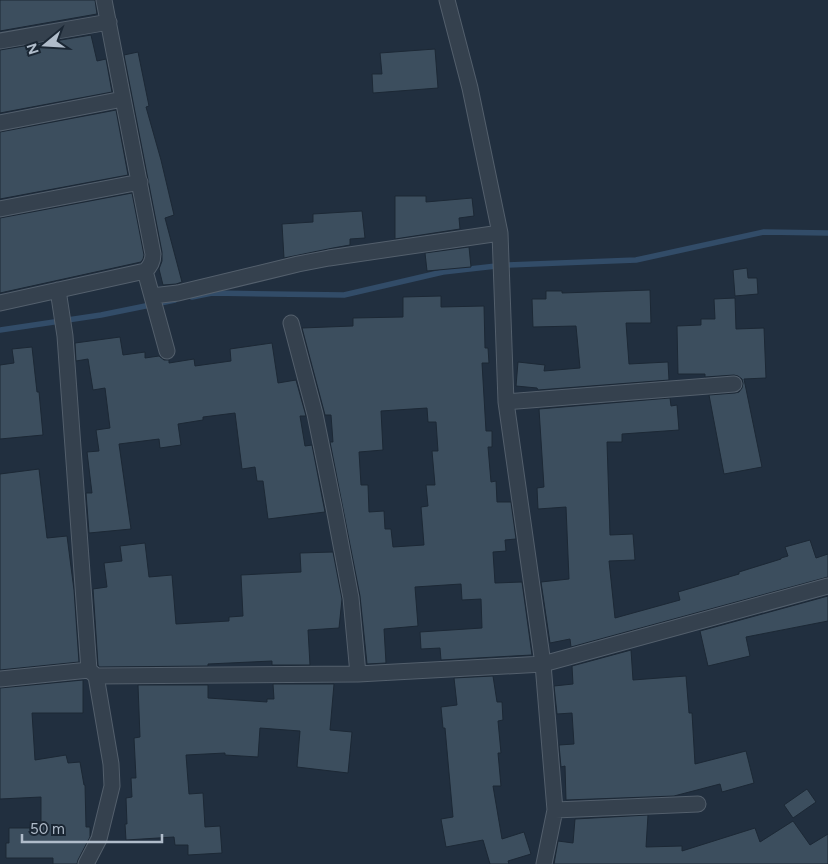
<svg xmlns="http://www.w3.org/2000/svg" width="828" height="864" font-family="Figtree,sans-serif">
  <rect width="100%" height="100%" fill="#212f3f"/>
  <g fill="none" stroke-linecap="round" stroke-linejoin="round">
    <path stroke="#324c68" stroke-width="5.5" d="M192,297L212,293L344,295L443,272L505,265L636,260L764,232L828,233
      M0,330L101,315L175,300"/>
  </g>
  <path fill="#3c4e5e" stroke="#1c2835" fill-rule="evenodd" d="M0,0H95L97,14L0,31Z
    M91,35L97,61L106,59L112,92L0,113V50Z
    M435,49L438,88L373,93L372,74H382L380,53Z
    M138,52L149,106L146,107L161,160L174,215L165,218L182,282L176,284L163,285L159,269L162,261V252L124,55Z
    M116,110L128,175L0,199V132Z
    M132,193L144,255L143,259L141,262L0,293V218Z
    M395,196H426V202L472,198L474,216L459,218L460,229L395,239Z
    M362,211L365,238L350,239V245L333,248L284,258L282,224L313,222V214Z
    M469,247L471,267L427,271L425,253Z
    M747,268L748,278H757L758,294L735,296L733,270Z
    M650,290L651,323H626L629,364L668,362L669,380L538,390L537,388L516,386L518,362L545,365L544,371L580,368L576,326L533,327L532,299H546V291H562V293Z
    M441,296V307L484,306L485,348H488L489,363H482L486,431H492V447H488L491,482L496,481L497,502H511L516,539L505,540L506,551L493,552L495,583L522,582L532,655L441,660L440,648L421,649L420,632L482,628L481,599L462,600L461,584L415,587L418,626L384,629L386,663L367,664L360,596L330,442H333L331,415H325L302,328L353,326V318L403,317V297ZM427,408L428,422H436L438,451H432L435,485H426L428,506L421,507L424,545L393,547L391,529H385L384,511L369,512L368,485H361L359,452L383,450L381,411Z
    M735,298L736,329L764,328L766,378L744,379L762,467L724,474L709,395L735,393L739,392L742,388L743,383L742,379L738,376L734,375L705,377V374H678L677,326L701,325V319H715L714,299Z
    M120,337L123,355L145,352V358L159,356L164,360H169V363L194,359L195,366L231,361L230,349L272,343L278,383L296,380L306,416H300L305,446L312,445L325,512L268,519L263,481H257L255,467L242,469L235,413L203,417V420L178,424L181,445L160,448L159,439L119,444L131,529L89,533L86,493H92L87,452L99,451L96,430L110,428L105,388L93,390L88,359L76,361L75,343Z
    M32,347L37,392H39L43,435L0,439V365L14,363L12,349Z
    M670,398L671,406L677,405L679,430L622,434V442H607L610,535L633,534L635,560L609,561L615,618L680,600L678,592L739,574V572L781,559V558L788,556L785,547L810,540L816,558L828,554V577L571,647L570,639L550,643L541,582L569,579L566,507L538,509L537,488L544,487L539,409Z
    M39,469L47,538L67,536L74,590L79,662L0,670V474Z
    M145,543L149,577L172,575L176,624L229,621V617L243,616L241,575L301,572L300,553L333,552L342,599L339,628L308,630L310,665H272V661L208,664V666L99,667L98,665L93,589L107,587L104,563L122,561L120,546Z
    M828,596V621L746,637L750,656L708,666L700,631Z
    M631,650L633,680L686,676L689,713H692L695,764L746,751L754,783L722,792L720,784L674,796L566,800L565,766L561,767L559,745L574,744L572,713L557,714L554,686L573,684L572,666Z
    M493,676L497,702H502L503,720L498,721L501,753H498L501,786H493L502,839L524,832L531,854L508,861L509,864H490L483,840L446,847L441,819L453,817L445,728H443L441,707L457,705L454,678Z
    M83,680V713H32L35,760L66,755L68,763L80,762L84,785H85L86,827H90V837L78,860L77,864H53V858H6V843H9V828H41V797L0,799V688Z
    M273,684H334L330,730L352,732L348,773L297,767L300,731L260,728L258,757L225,755V753L186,755L189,794L203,793L205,827L220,826L222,853L188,855V845H175L174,837L126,840L125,824H127L126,798L132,797L131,778H136L134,738L140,737L138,685H208V698L267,702V699H274Z
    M807,789L816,802L793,818L784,805Z
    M648,815L646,847L682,846V851L755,828L760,842L793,821L810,845L828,834V864H554L558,841L573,843L575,819Z"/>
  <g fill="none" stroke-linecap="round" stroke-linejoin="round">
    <g stroke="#535f6c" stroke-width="17">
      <path id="minor" d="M447,0L470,88L500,233L506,402L543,664L555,810L544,864
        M0,41L109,22
        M0,123L123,99
        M0,209L140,182
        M145,271L167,351
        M58,290L65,336L89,670L96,676L111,764L112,786L99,839L86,864
        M152,296L178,293L298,264L329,258L500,233
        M0,303L145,271C151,266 153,261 153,254L104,0
        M291,323L315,414L334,508L351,598L358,674
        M506,402L734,384
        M96,676L358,674L543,664L828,586
        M0,679L89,670
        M555,810L698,804"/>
    </g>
    <use href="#minor" stroke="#35414e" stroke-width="15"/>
  </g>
  <g transform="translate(45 45) rotate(252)" stroke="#1a2633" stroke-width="4" paint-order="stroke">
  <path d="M0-4L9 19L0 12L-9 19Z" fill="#b0bcca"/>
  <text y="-8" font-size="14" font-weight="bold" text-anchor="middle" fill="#b0bcca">N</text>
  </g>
  <path d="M22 834v8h140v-8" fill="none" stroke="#b0bcca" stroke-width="2.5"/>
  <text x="30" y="834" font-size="15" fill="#b0bcca" stroke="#1a2633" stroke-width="4" paint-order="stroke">50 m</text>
</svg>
